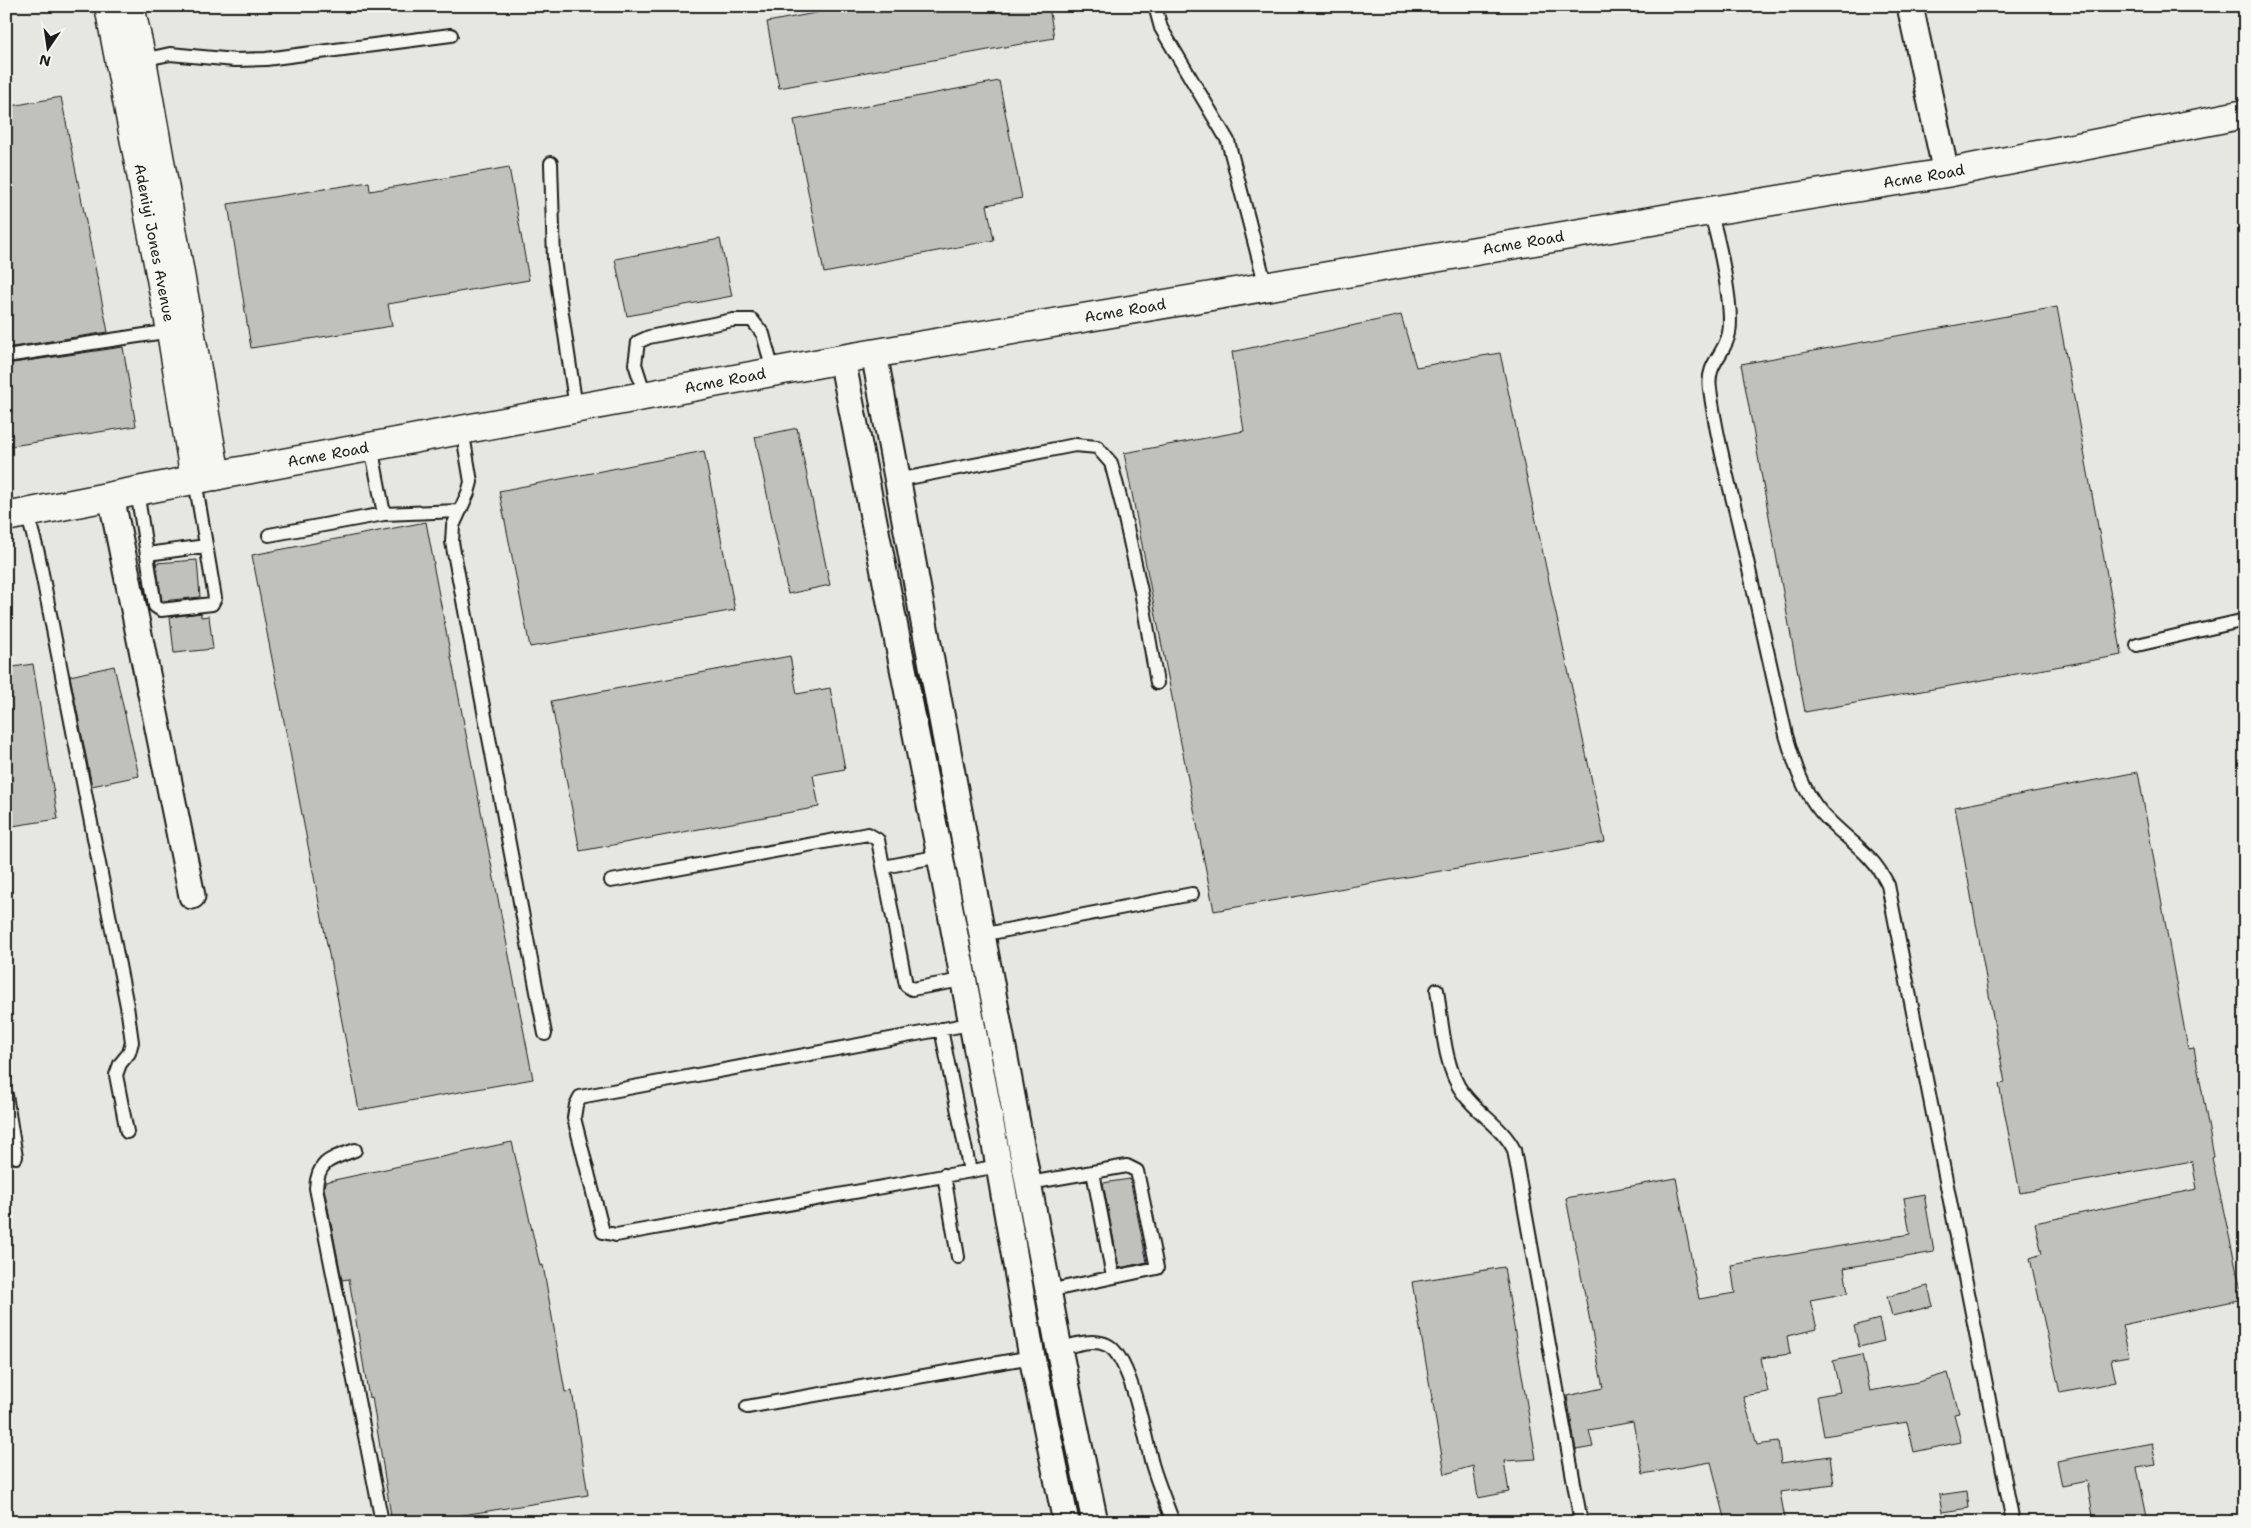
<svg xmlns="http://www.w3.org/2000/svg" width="2251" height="1528" font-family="'Shantell Sans',sans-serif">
  <rect width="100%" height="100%" fill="#f6f6f2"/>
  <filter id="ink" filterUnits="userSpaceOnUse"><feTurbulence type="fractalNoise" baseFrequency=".02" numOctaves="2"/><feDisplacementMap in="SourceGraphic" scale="10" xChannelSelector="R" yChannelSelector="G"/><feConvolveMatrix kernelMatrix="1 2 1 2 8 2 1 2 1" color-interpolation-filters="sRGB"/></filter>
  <g filter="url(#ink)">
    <path fill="#e6e6e2" d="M6,6H2245V1522H6Z"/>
    <path fill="#c0c0bd" stroke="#1c1c1c" d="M853,6H1049L1054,38L779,88L767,22Z
      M999,81L1022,198L987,205L994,240L824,273L794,120Z
      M61,97L108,332L6,348V107Z
      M509,167L529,280L388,304L392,326L251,348L228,204L369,182L370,191Z
      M720,239L732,296L627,316L615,259Z
      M2057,307L2122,655L1805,712L1741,364Z
      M1401,315L1416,367L1500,353L1605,842L1214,911L1124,453L1244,431L1232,352Z
      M123,347L136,426L6,447V364Z
      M797,428L830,585L788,594L755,437Z
      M704,451L735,610L530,647L499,491Z
      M426,522L434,564H433L533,1079L359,1110L252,555Z
      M197,560L200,597L162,601L156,563Z
      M201,613V617L209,616L213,649L174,653L170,617Z
      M790,656L797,694L830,688L845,769L813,775L819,807L580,851L551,701Z
      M33,664L58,819L6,827V668Z
      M114,666L139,776L92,786L70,676Z
      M2138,772L2188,1049L2194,1048L2214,1157L2212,1158L2243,1299L2122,1325L2129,1356L2111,1359L2116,1382L2060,1393L2030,1258L2042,1254L2035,1223L2197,1189L2192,1161L2020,1193L1999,1084L2005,1083L1955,807Z
      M512,1142L540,1266L543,1265L565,1392L572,1391L588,1495L419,1522H392L372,1397L369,1398L349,1279L342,1280L324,1188L325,1182Z
      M1676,1178L1699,1299L1735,1293L1731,1265L1910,1234L1904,1198L1924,1194L1934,1252L1844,1268L1848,1293L1810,1300L1817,1329L1787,1336L1790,1354L1761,1358L1768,1392L1743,1396L1757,1445L1778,1442L1781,1463L1830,1456L1834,1485L1780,1492L1785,1519L1771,1522H1726L1711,1462L1643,1474L1633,1422L1589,1430L1593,1447L1576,1450L1567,1396L1603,1388L1566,1198Z
      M1130,1179L1147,1262L1119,1268L1103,1183Z
      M1504,1267L1536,1459L1504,1461L1509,1492L1478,1498L1473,1466L1445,1474L1412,1282Z
      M1928,1286L1933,1306L1892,1316L1887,1297Z
      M1879,1319L1884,1341L1859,1347L1854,1326Z
      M1862,1355L1870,1391L1918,1382L1948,1373L1959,1413L1954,1414L1961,1442L1914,1452L1907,1422L1824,1436L1817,1396L1840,1392L1833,1361Z
      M2152,1443L2156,1465L2137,1468L2148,1522H2094L2087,1481L2062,1486L2057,1461Z
      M1967,1491L1969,1508L1942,1512L1939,1495Z"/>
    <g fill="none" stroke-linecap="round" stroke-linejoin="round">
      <g stroke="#1c1c1c" stroke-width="16">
        <path id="lane" d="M1155,6L1161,28L1228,141L1266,287
          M142,60L170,54L235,60L266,59L451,35
          M551,163L554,260L576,408
          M1710,211C1718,238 1734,307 1729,333C1725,355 1706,363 1710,389C1716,435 1728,480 1739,525C1755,595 1771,665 1786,735C1794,762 1802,790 1821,812C1845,840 1870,849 1888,885L2013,1522
          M6,356L171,331
          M645,395L635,364L638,342L649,337L733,320H752L763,334L773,371
          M462,429L471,482L468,493L453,526L452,542L545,1034
          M371,446L384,514
          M898,480L1075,445L1097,447L1111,463L1122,505L1141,591L1157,683
          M137,491L155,606L161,610L212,604L215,598L195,480
          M27,513L38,553L127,1006L132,1042L129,1053L120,1064L116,1075L127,1132
          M269,535L384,514L459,511
          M147,554L206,546
          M2137,645L2245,620
          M884,867L940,856
          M611,881L868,834L878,840L906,985L912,989L962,980
          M981,935L1192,894
          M1437,990C1442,1021 1444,1068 1463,1093C1478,1114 1503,1127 1514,1150L1581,1522
          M970,1024L580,1097L576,1105L574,1118L603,1232L616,1235L999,1166
          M941,1029L970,1171
          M6,1095L16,1157
          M355,1150C331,1159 318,1160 316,1188L382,1522
          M1093,1172L1113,1277
          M944,1175L958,1257
          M1024,1184L1127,1166L1137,1171L1157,1268L1048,1291
          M1059,1349C1073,1345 1092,1338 1107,1345C1131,1356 1145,1438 1152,1464C1158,1484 1166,1503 1173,1522
          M747,1407L1032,1357"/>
      </g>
      <g stroke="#1c1c1c" stroke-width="29">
        <path id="street" d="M1910,6L1946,173
          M874,353L1059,1349L1095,1522
          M842,359L940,856L999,1166L1032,1357L1066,1522
          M111,496L192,896"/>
      </g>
      <g stroke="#1c1c1c" stroke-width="31">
        <g id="secondary">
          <path id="s1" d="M109,6L171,331L195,480"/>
          <path d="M130,6L142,60L216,476"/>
          <path id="s2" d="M6,517L208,477L842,359L1710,211L1946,173L2245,114"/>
        </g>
      </g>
      <use href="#lane" stroke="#f6f6f2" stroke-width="12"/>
      <use href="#street" stroke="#f6f6f2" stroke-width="25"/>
      <use href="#secondary" stroke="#f6f6f2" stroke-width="28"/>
    </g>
  </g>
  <g text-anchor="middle" stroke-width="4" stroke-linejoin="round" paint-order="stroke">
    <g font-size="15" fill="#1c1c1c" stroke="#f6f6f2">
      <text dy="5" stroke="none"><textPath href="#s2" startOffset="1948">Acme Road</textPath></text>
      <text dy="5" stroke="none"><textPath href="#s1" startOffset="241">Adeniyi Jones Avenue</textPath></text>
      <text dy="5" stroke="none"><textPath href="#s2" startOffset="1542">Acme Road</textPath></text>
      <text dy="5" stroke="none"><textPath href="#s2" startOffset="1138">Acme Road</textPath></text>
      <text dy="5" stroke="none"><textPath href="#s2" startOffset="732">Acme Road</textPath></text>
      <text dy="5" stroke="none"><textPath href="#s2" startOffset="328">Acme Road</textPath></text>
    </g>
  </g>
  <rect width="2251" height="1528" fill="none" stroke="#f6f6f2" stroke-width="25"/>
  <rect x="12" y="12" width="2226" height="1503" fill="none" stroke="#1c1c1c" stroke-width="2" filter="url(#ink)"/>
  <g transform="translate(48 48) rotate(193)" stroke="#f6f6f2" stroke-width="4" paint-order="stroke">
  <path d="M0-4L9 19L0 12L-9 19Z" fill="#1c1c1c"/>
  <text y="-8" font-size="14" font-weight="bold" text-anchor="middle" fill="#1c1c1c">N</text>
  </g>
</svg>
